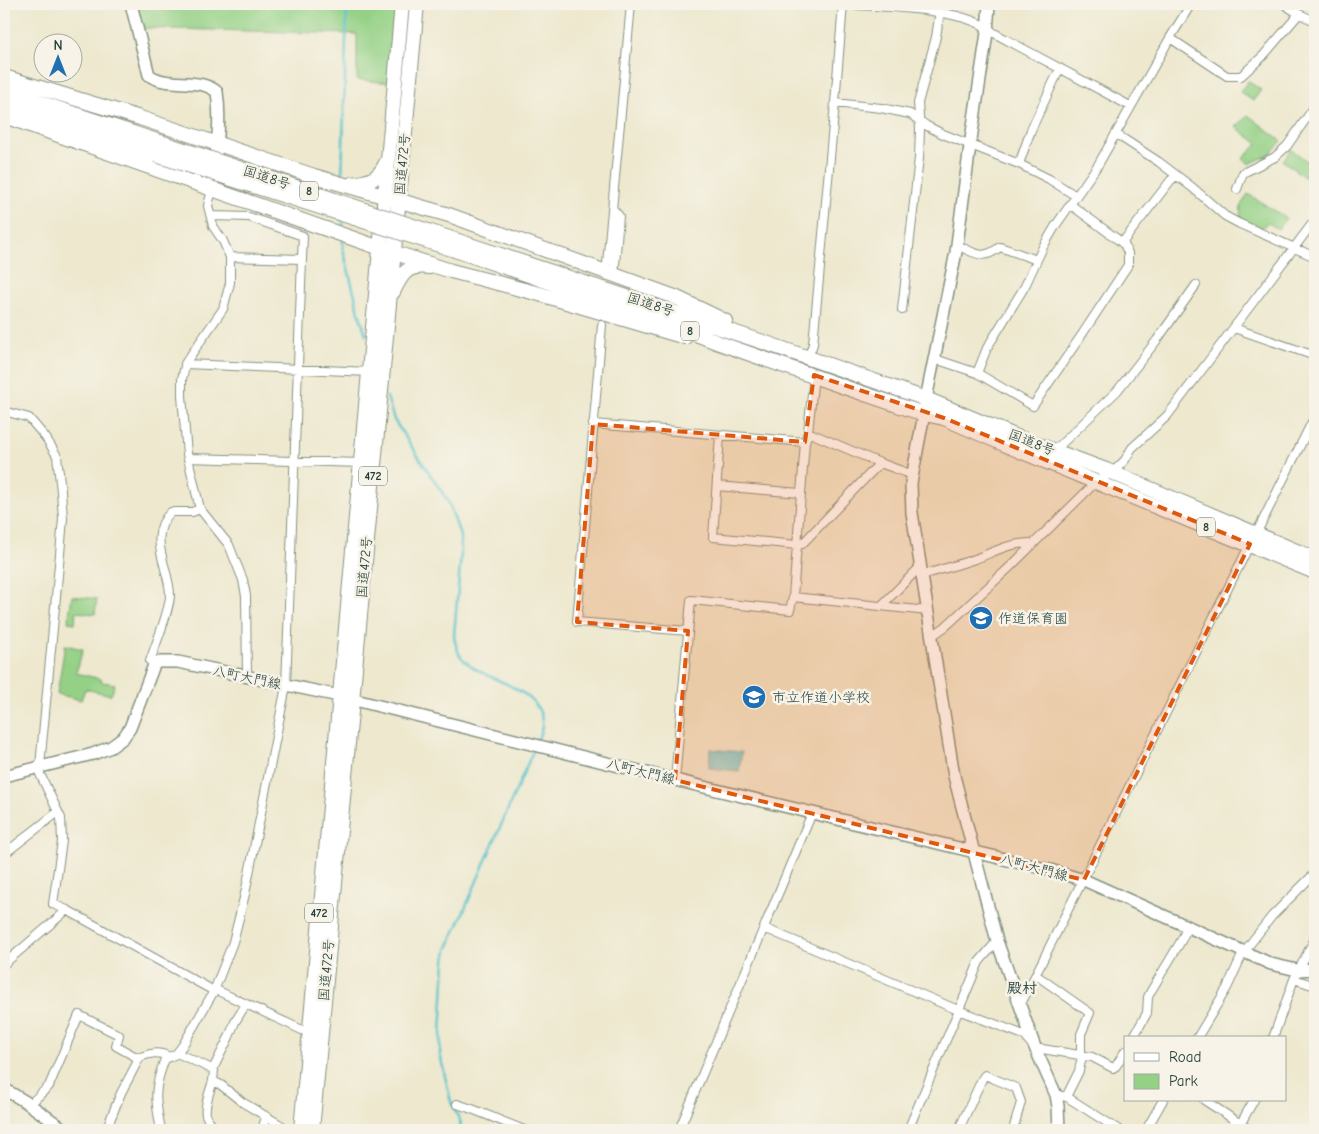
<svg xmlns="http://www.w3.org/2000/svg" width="1319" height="1134" font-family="'Comic Neue','Klee One',sans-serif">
  <rect width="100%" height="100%" fill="#f7f3e8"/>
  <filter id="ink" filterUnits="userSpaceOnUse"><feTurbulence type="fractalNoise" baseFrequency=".02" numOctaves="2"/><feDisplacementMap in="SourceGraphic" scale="10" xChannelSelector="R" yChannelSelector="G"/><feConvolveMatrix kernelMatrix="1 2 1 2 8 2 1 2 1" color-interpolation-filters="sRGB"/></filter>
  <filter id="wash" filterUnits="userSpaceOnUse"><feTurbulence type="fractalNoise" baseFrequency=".0096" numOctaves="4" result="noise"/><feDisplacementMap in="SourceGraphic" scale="20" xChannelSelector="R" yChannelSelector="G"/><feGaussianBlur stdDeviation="1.12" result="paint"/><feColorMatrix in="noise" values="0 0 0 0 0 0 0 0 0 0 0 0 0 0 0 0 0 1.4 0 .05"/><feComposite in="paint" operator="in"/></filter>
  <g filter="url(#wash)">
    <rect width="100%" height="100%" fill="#ede8ce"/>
    <path fill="#94d186" stroke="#5a875d" d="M134,4H399L392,83L357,80V34L138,28Z
      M1248,81L1261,90L1253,101L1240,92Z
      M1248,115L1282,141L1269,155L1249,164L1243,158L1258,144L1236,127Z
      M1291,149L1315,167V185L1283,161Z
      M1248,194L1286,218L1278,229L1267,222L1263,228L1240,219L1241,205Z
      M72,596L97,599L95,614L76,612L75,623L68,622Z
      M65,645L83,649L76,673L101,679L102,682L115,684L111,695L85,689L81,700L57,694Z"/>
    <path fill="#56c3cd" stroke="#3a8080" d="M710,749L742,752L739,771L709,768Z"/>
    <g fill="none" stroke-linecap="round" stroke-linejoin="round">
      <path stroke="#56c3cd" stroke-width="2.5" d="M342,178L347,4
        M343,218V230
        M343,241V249L360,316L366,335
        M387,397L394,420L448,501L460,535L461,554L454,635C455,643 456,650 461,657C481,682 546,686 542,727C541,731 539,737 537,741
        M459,1130L461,1123L451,1102L440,1054L445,961L447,950L534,749"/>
    </g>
  </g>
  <g filter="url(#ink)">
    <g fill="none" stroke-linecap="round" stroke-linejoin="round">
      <g stroke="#869281" stroke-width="10">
        <path id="street" d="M841,4C881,7 966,7 994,33L1130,106
          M1284,4L1299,14L1315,21
          M1170,38L1227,76H1241L1263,56L1299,14
          M835,103L881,108L910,114L927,126L943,134L1019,164L1049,179L1076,196
          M1116,134L1159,162L1193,188L1225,216L1240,224L1315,257
          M1019,164L1031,130L1060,68
          M212,189L208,206L213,226L223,241L230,257V283L223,309L186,362L182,379V396L187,454L200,509L229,545L243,580L246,596L247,677
          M1237,189L1243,173L1275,157L1287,146L1315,106
          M613,209L619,216L614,276
          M211,216L249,217L303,236L302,259
          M1122,243L1171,180L1177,176
          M957,245C975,253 982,261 1000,247L1037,260
          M607,264L631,4
          M902,310L919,158L920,129L918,103L936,37L941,4
          M602,325L577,622L688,631
          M1234,328L1315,356
          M808,358L813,344L835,103L843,4
          M935,359L977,373L987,348L1025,286L1043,247L1056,225L1098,165L1170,38L1191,4
          M185,364L370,372
          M977,373L1033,406L1081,336L1128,265V253L1124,244L1071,205
          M4,411L29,418L46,438L57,456L61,491L63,518L60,554L40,766V774L61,818L62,841L53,904L67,910L214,991
          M593,424L805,442
          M808,432L880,463L913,475
          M720,435L713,537L797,545L802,544L880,463
          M1054,451L1117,391L1157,340L1196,285
          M188,458L362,463
          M717,486L800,493
          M1256,534L1315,416
          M922,575C940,570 957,565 975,559C994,552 1009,543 1030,543L1033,545
          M793,597L928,611
          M881,606L921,566
          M932,636L945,627L1011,566L1096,482L1112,473L1125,460L1132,448L1167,416L1315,220
          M154,665L150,661C155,646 171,607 170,594C169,567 146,536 171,512H192L200,509
          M675,780L691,600L790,610L793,597L805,442L808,432L814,375
          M4,854L58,812
          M764,928L958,1010L1024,1035L1036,1050L1042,1049L1092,1057L1113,1068L1116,1066L1125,1051
          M1315,938L1294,979L1315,986
          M4,964L67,910
          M1036,975L1090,1013L1081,1034V1056
          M214,989L302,1030L310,1032
          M1020,1006L1250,544
          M1133,1038L1147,1013L1148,997L1151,991L1181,941L1187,928
          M1197,1038L1227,988L1243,953L1272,916L1315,873
          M1273,1038L1294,979
          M177,1053L214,1070L213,1081L221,1085L242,1102L289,1130
          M213,1069L229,1037L235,1022L246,1004
          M1056,1095L1067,1097L1119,1130
          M1066,1097L1079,1071L1082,1056
          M1204,1100L1250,1130
          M457,1104L472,1109L524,1130
          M29,1105L49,1086L79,1015L119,1035L116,1046L138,1058C150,1053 158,1051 170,1057
          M106,1130L121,1093L140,1057
          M161,1130C155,1100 153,1089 165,1059L176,1054L183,1045L214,991L233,942L245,894L286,686L302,259L230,257
          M212,1130C213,1124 208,1121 206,1115C204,1105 210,1091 213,1081
          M262,1130L266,1117
          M679,1130L812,813
          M908,1130L979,962L997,941
          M961,1130L960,1127L982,1079L985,1075L1016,1088L1021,1102L1013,1130
          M1146,1130L1163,1100
          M1237,1130L1254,1100"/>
      </g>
      <g stroke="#869281" stroke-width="14">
        <path id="secondary" d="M131,4L149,75C169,89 198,76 217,92C222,124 215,158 212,189
          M989,4L987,33L970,146L956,252L926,399L924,414L911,483L912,513L954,776L997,941L1036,1050L1056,1095L1058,1106L1059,1130
          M4,776L93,754L111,747L123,738L130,728L154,665L157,662H178L339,696L675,780L1050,870L1084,880L1271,964L1297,970L1315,969
          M4,1089L26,1102L65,1130"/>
      </g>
      <g stroke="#869281" stroke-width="16">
        <path id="highway" d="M4,77L140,118L314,176L449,215L675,297L725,321
          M4,91L160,142
          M4,105L156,155
          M4,116L380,248L451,271L536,293L685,337
          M352,184C369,182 379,179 386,163
          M458,241L766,343L926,399L1017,437L1106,470L1315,559
          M455,250L655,318L719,343L850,389L924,414L944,418L1013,448L1315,572
          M393,292C402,273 407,264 430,267
          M301,1130L402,4
          M312,1130L417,4"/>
      </g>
      <use href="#street" stroke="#fff" stroke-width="8"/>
      <use href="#secondary" stroke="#fff" stroke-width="11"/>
      <use href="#highway" stroke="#fff" stroke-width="14"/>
      <g stroke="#869281" stroke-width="16" stroke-linecap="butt">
        <path id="highway-bridge" d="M160,142L458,241
          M156,155L455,250"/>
      </g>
      <use href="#highway-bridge" stroke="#fff" stroke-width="14"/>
    </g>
  </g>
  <path fill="#de580e" fill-opacity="0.2" stroke="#de580e" stroke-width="4" stroke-dasharray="10 6" stroke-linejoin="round" d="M814,375L944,418L1250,544L1084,880L675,780L688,631L577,622L593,424L805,442Z"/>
  <defs>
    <g id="school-disc" transform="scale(1.25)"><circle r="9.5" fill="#1f6fb2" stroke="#f7f3e8"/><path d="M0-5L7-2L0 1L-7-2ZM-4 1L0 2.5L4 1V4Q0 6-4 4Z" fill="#fff"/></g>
  </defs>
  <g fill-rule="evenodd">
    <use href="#school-disc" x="981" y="618"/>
    <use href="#school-disc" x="754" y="697"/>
  </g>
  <g text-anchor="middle" stroke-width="5" stroke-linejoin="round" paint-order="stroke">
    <g fill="#f7f3e8" stroke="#60746a" stroke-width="1">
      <rect x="300" y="181.5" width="18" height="19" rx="4"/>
      <rect x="681" y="321.5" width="18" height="19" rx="4"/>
      <rect x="359" y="466.5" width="28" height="19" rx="4"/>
      <rect x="1197" y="517.5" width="18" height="19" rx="4"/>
      <rect x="305" y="903.5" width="28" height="19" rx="4"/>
    </g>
    <g font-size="12" font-weight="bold" fill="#1f3d34">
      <text x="309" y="195">8</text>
      <text x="690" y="335">8</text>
      <text x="373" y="480">472</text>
      <text x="1206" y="531">8</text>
      <text x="319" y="917">472</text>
    </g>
    <g font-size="14" fill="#1f3d34" stroke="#f7f3e8">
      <text transform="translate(402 164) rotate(-85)" y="5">国道472号</text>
      <text transform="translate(267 177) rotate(18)" y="5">国道8号</text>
      <text transform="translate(651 304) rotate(18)" y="5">国道8号</text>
      <text transform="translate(1032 442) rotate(21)" y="5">国道8号</text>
      <text transform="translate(364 567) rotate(-85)" y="5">国道472号</text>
      <text transform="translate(247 677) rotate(12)" y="5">八町大門線</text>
      <text transform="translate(641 771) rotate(14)" y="5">八町大門線</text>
      <text transform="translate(1034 867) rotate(15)" y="5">八町大門線</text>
      <text transform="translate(326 970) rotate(-85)" y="5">国道472号</text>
    </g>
    <g font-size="14" fill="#1f3d34" stroke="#f7f3e8" text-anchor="start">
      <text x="998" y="623">作道保育園</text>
      <text x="772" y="702">市立作道小学校</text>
    </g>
    <g font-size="15" font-weight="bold" fill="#1f3d34" stroke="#f7f3e8">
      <text x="1022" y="993">殿村</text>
    </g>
  </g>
  <rect width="1319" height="1134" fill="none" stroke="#f7f3e8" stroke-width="20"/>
  <rect x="1124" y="1036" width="162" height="65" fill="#f7f3e8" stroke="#a1aaa0"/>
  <rect x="1134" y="1053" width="25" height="8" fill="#ffffff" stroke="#a1aaa0"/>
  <text x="1169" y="1062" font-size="15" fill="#1f3d34">Road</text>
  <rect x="1134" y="1074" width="25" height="15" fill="#94d186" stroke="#a1aaa0"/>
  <text x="1169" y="1086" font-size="15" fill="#1f3d34">Park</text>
  <g transform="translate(58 58)"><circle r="24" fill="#f7f3e8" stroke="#a1aaa0"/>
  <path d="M0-4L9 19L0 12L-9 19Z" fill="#1f6fb2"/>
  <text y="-8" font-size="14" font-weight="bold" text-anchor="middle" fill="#1f3d34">N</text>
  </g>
</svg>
